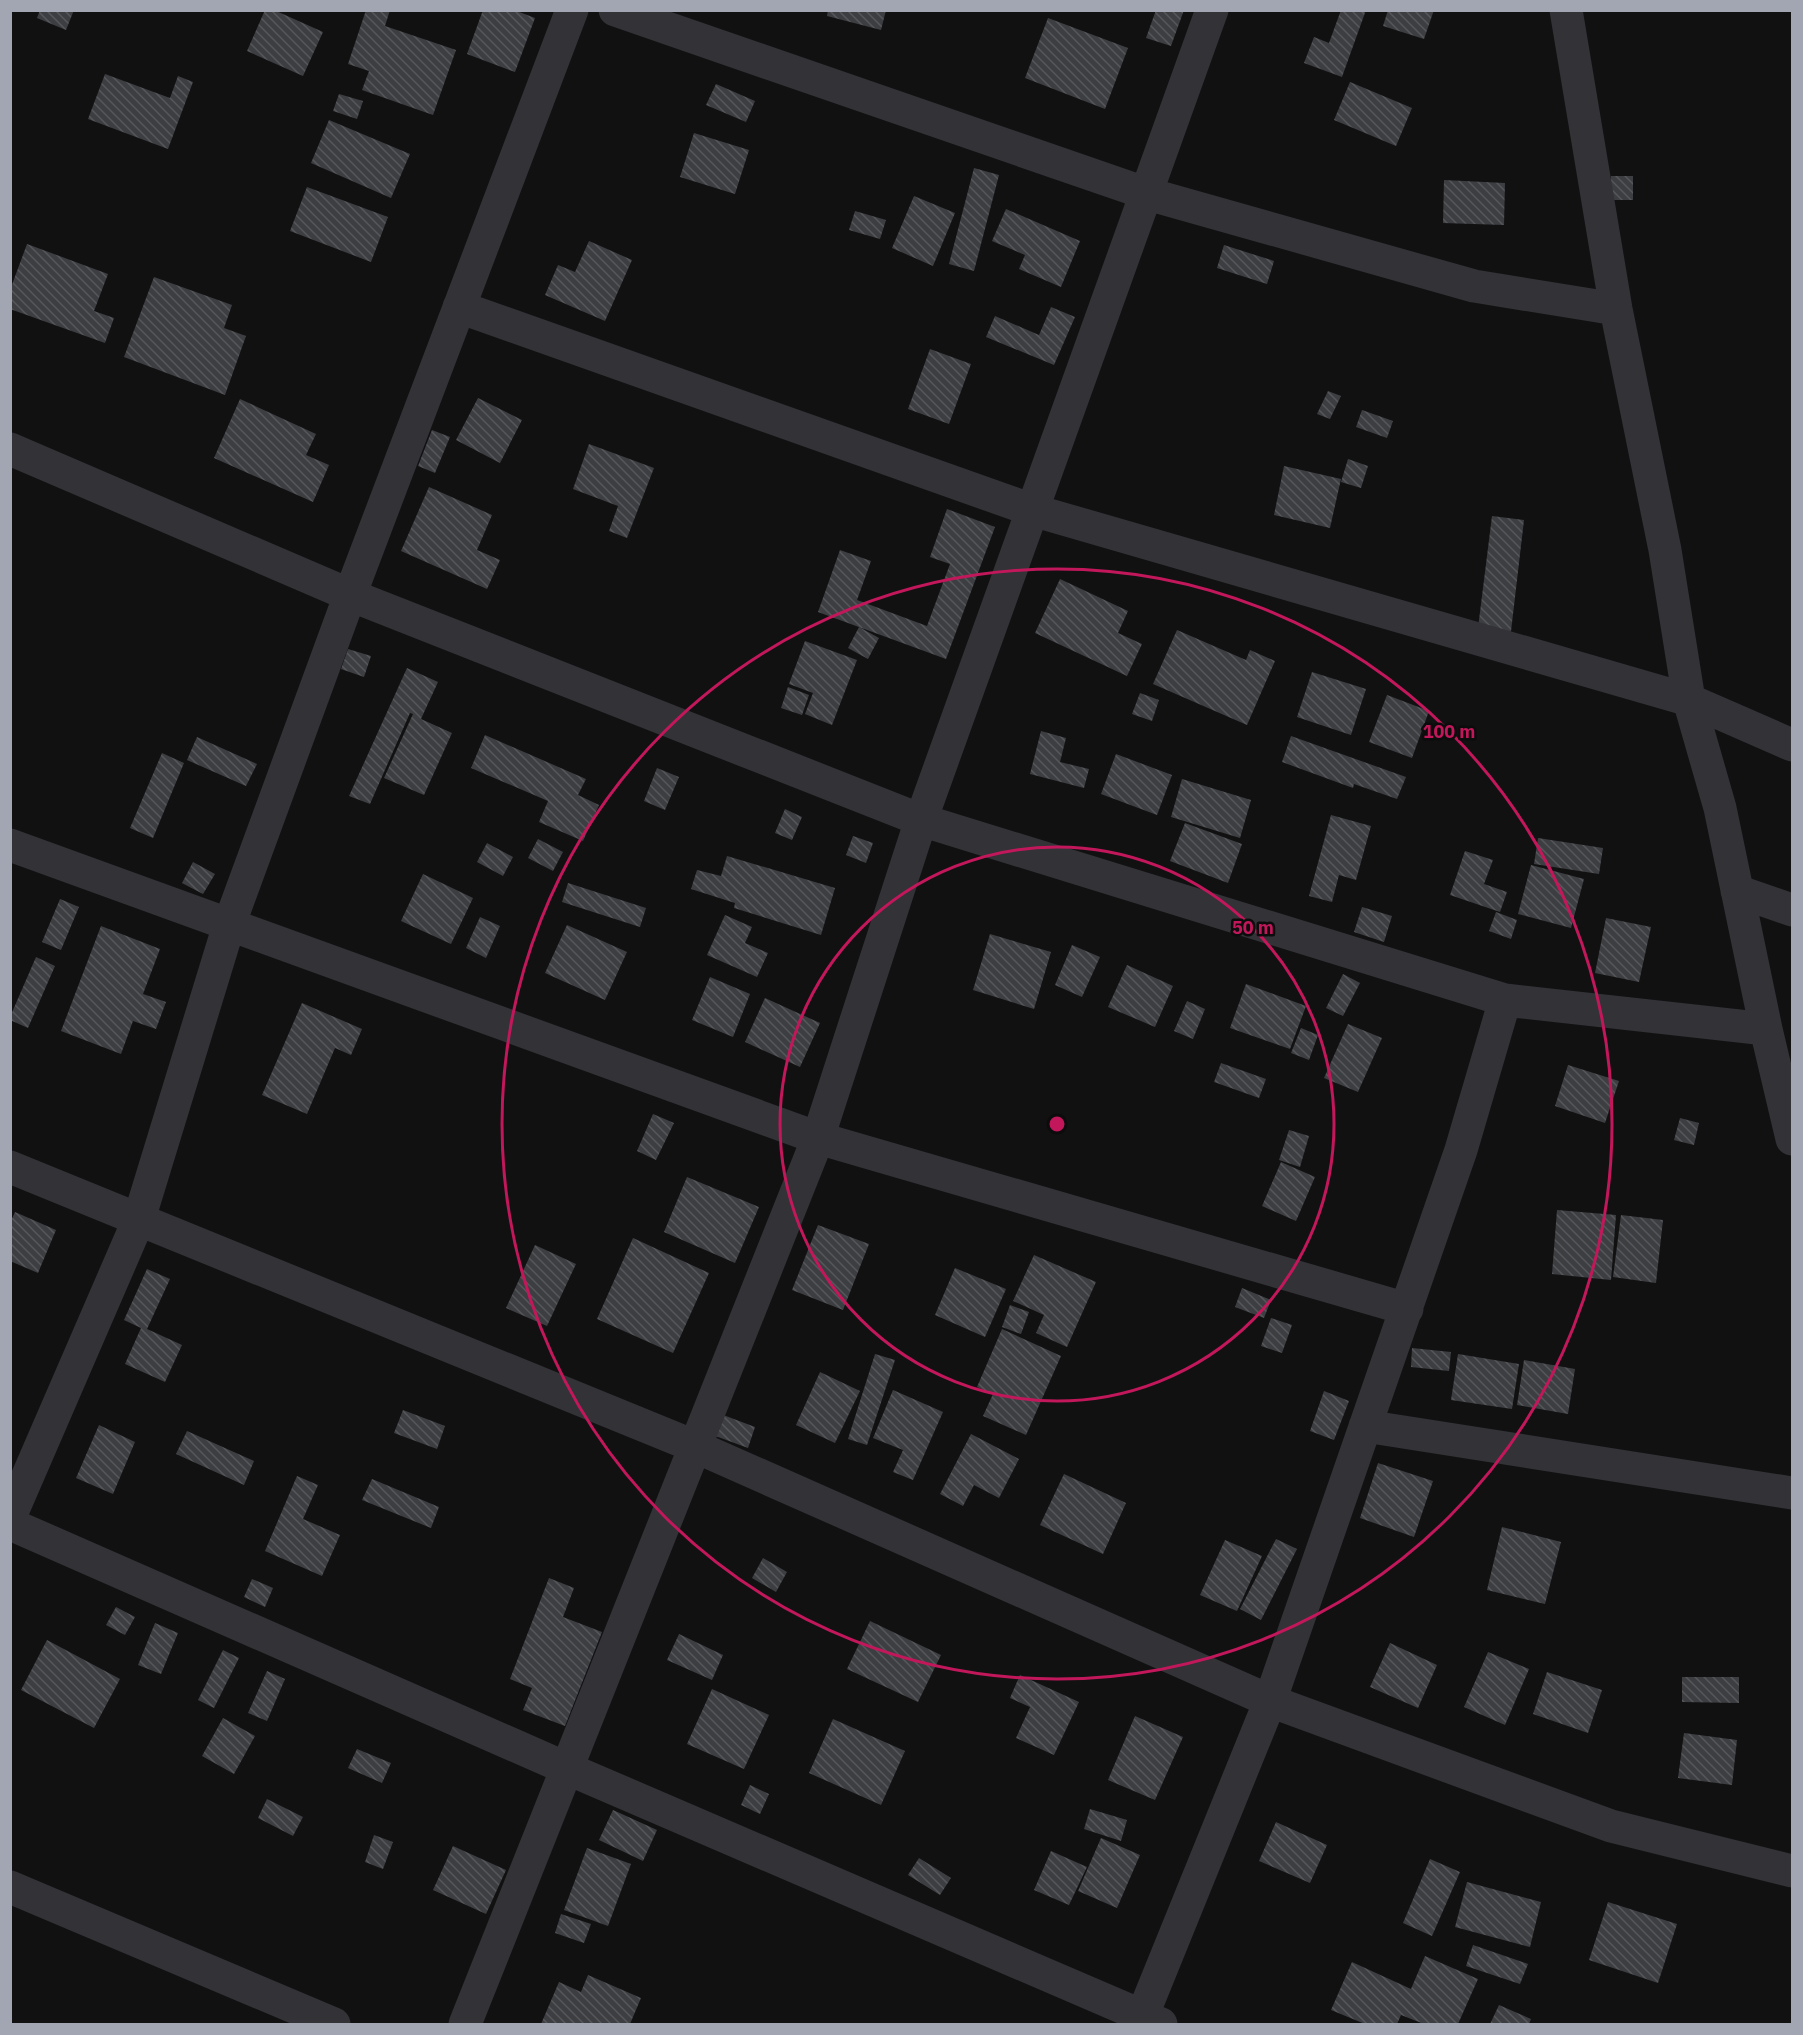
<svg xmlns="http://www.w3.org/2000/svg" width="1803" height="2035" font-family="'IBM Plex Sans',sans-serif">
  <defs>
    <pattern id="building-back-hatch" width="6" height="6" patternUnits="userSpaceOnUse" patternTransform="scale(1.5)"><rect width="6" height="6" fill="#3d3e42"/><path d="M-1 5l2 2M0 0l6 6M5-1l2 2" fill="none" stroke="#56575b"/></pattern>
  </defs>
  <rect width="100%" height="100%" fill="#111112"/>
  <path fill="url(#building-back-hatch)" d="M40,10H74L66,30L37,18Z
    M265,10H274L323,32L303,76L247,51Z
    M366,10H390L385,26L456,50L433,115L362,90L369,71L348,64Z
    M483,10H514L535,18L515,72L467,54Z
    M828,10H886L881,30L827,16Z
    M1156,10H1184L1171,46L1146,38Z
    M1341,10H1366L1342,77L1304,63L1314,37L1329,43Z
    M1388,10H1434L1424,39L1383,26Z
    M1048,18L1128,48L1105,109L1025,78Z
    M105,74L170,98L178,76L193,82L168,149L88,119Z
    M1350,82L1412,108L1396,146L1334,120Z
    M716,84L755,101L746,122L706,105Z
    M339,94L363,101L357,119L333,111Z
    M329,120L410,154L391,198L311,163Z
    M694,133L749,150L735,194L680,177Z
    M974,168L999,175L974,271L949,264Z
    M1611,176H1633V200H1611Z
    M1444,180L1505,183L1504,225L1443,223Z
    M307,187L388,217L371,262L290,231Z
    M914,196L955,213L933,266L892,248Z
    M1006,209L1080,241L1061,287L1019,269L1025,255L992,241Z
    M855,211L886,220L880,239L849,230Z
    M589,241L632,260L605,321L545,295L558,265L575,272Z
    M27,244L108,274L94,311L114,318L105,343L10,309V290Z
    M1224,245L1274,261L1267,284L1217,268Z
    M154,277L232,305L224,328L246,336L225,395L124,357Z
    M1051,307L1075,317L1054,365L986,337L995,316L1039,335Z
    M930,349L971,364L949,424L908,409Z
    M1328,391L1341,396L1330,419L1317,414Z
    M478,398L522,420L500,463L456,440Z
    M240,399L316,434L306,455L329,465L313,502L214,458Z
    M1362,410L1393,421L1387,438L1356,427Z
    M432,430L450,437L435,473L418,466Z
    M589,444L654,468L627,538L609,531L618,506L573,489Z
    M1348,459L1368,466L1361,488L1341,482Z
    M1284,466L1341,479L1330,528L1274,515Z
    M429,487L492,515L477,550L500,560L487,589L401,551Z
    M947,509L995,527L946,659L818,612L840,550L871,561L857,600L927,626L950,564L930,557Z
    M1492,516L1524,520L1510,640L1477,636Z
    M1060,579L1128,611L1118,633L1142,644L1127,676L1035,633Z
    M859,627L879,638L868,659L848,648Z
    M1177,630L1246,660L1250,650L1275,661L1247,725L1153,684Z
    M805,641L857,660L832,725L805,714L813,693L789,684Z
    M348,649L371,656L364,677L341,669Z
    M407,668L438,682L421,719L452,733L424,795L384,778L413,714L410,713L370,804L349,796Z
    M1312,672L1366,689L1351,735L1297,717Z
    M788,687L809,695L802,715L781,708Z
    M1140,693L1159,700L1152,721L1132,714Z
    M1387,695L1429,711L1412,758L1369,742Z
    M1041,731L1066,738L1060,762L1089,769L1084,788L1030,774Z
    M485,735L586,779L578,795L599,805L583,841L539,822L548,801L471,768Z
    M1291,736L1406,777L1397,799L1354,784L1353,788L1282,762Z
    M197,737L257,764L246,786L187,760Z
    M162,753L184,763L153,838L130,828Z
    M1116,754L1172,775L1157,815L1101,794Z
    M657,768L679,777L665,810L644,801Z
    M1182,779L1251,800L1240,838L1171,817Z
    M785,809L802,817L792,840L775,833Z
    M1331,815L1371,826L1356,880L1339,875L1332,902L1309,896Z
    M1185,823L1242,844L1228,883L1170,861Z
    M853,836L873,843L866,863L846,855Z
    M1538,838L1603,848L1599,874L1534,864Z
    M538,839L563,852L553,871L528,858Z
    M487,843L513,857L503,876L477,862Z
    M1465,851L1493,860L1484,884L1507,892L1500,912L1450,895Z
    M727,856L835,888L821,935L734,908L735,903L691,889L697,870L721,876Z
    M193,862L215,874L203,894L182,883Z
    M1531,865L1584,879L1571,928L1518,914Z
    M423,874L473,898L451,944L401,921Z
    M568,883L646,908L640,927L562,902Z
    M60,899L79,907L61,950L42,942Z
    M1362,907L1392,916L1384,942L1354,932Z
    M1496,912L1517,920L1511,939L1489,931Z
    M725,915L752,927L745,943L768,953L757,977L707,955Z
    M480,917L500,926L486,958L466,948Z
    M1606,918L1651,927L1639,982L1595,973Z
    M567,925L627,952L605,1000L545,973Z
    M101,926L160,949L143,994L166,1002L156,1029L133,1021L121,1054L61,1031Z
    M990,934L1051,952L1034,1009L973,990Z
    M1072,945L1100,957L1082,997L1055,985Z
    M36,957L55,966L28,1028L10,1020V1017Z
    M1127,965L1173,986L1155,1027L1108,1007Z
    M1343,974L1360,983L1343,1016L1326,1008Z
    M710,977L750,994L733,1037L692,1020Z
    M1246,984L1306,1006L1290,1049L1230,1028Z
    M765,998L820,1023L800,1067L745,1042Z
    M1187,1001L1205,1009L1193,1039L1174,1031Z
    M302,1003L362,1029L351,1055L335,1048L307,1114L262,1095Z
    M1348,1024L1382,1038L1358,1092L1324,1078Z
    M1301,1028L1318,1035L1309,1060L1291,1053Z
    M1221,1063L1266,1079L1259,1098L1214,1082Z
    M1568,1065L1619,1081L1605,1123L1555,1106Z
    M653,1114L674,1123L656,1160L637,1151Z
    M1680,1118L1699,1123L1694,1145L1674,1140Z
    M1289,1130L1309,1136L1300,1167L1279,1160Z
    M1281,1162L1315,1177L1296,1221L1262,1206Z
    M687,1177L759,1207L735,1263L664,1232Z
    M1557,1210L1616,1215L1611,1280L1552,1274Z
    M15,1212L56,1230L38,1273L10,1261V1223Z
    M1621,1215L1663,1220L1656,1283L1613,1277Z
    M818,1225L869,1244L843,1310L792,1290Z
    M633,1238L709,1273L673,1353L597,1319Z
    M535,1245L576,1264L547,1326L506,1308Z
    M1034,1255L1096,1282L1067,1347L1036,1333L1044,1315L1013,1301Z
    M955,1268L1006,1289L985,1337L935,1315Z
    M147,1269L170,1279L147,1329L182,1345L165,1382L125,1364L141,1328L124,1320Z
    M1242,1288L1271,1300L1264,1318L1235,1307Z
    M1010,1305L1029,1312L1021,1334L1002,1327Z
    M1271,1318L1292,1325L1282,1353L1261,1346Z
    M1002,1329L1061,1356L1026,1435L983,1416L993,1394L977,1387Z
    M1412,1348L1451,1352L1449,1371L1411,1367Z
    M875,1354L895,1360L867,1445L848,1439Z
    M1458,1354L1519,1364L1512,1409L1451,1400Z
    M1524,1360L1575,1369L1568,1414L1517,1405Z
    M820,1372L860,1391L835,1443L796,1425Z
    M893,1390L943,1412L913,1480L893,1472L903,1450L873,1438Z
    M1324,1391L1349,1401L1334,1440L1310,1431Z
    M403,1410L445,1426L437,1449L394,1433Z
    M718,1413L755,1427L748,1448L710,1434Z
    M99,1425L135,1442L113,1494L76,1478Z
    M187,1431L254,1461L244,1485L176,1454Z
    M971,1434L1019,1459L999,1498L974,1485L963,1506L940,1494Z
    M1378,1463L1433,1481L1414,1537L1360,1518Z
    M1064,1474L1126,1503L1103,1554L1040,1525Z
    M297,1476L318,1485L303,1519L340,1535L322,1576L265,1551Z
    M372,1479L439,1507L431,1528L362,1500Z
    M1502,1527L1561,1542L1545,1604L1487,1590Z
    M1276,1539L1297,1549L1261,1620L1240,1609Z
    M1225,1540L1262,1556L1237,1611L1200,1595Z
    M763,1558L787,1572L776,1592L752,1578Z
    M549,1578L574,1588L563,1617L602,1632L565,1726L523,1710L532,1688L510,1679Z
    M252,1579L273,1588L265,1607L244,1597Z
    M116,1607L135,1617L125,1635L106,1625Z
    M870,1621L941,1655L918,1702L847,1669Z
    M155,1623L178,1633L161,1674L138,1665Z
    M679,1634L723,1655L712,1680L667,1660Z
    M47,1640L120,1679L94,1728L21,1690Z
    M1390,1643L1437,1665L1418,1708L1370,1687Z
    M223,1650L239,1658L214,1708L198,1700Z
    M1488,1652L1529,1669L1505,1725L1464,1707Z
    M267,1671L285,1679L267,1721L248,1713Z
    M1547,1672L1602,1690L1588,1733L1533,1714Z
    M1020,1675L1079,1702L1054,1755L1016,1738L1030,1707L1010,1698Z
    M1682,1677H1739V1703L1682,1702Z
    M712,1689L769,1715L744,1769L687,1744Z
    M1135,1716L1183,1737L1155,1800L1108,1780Z
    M223,1718L255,1736L234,1774L202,1756Z
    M833,1719L905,1751L881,1805L809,1773Z
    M1684,1733L1737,1740L1732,1785L1678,1778Z
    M357,1749L391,1763L382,1783L348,1768Z
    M750,1785L769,1794L760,1814L741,1805Z
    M267,1799L303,1817L293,1836L258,1818Z
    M1090,1809L1127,1820L1121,1841L1084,1829Z
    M613,1810L657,1830L643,1861L599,1840Z
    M1276,1822L1327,1845L1310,1883L1259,1861Z
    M374,1835L393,1842L383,1869L365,1862Z
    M1101,1838L1140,1855L1117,1908L1078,1891Z
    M453,1846L506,1870L486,1914L433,1890Z
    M587,1848L631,1864L608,1926L564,1910Z
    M1051,1851L1087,1867L1069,1905L1034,1890Z
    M919,1858L951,1878L940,1895L908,1875Z
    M1430,1859L1460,1872L1432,1936L1403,1923Z
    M1467,1882L1541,1902L1530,1947L1455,1927Z
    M1608,1902L1677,1924L1658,1983L1589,1960Z
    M561,1914L591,1924L584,1943L555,1933Z
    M1473,1945L1528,1964L1520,1984L1466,1966Z
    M1425,1956L1478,1979L1458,2024H1424L1401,2015L1397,2024H1365L1331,2010L1352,1962L1411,1989Z
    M588,1975L641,1998L630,2024H541L559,1982L581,1992Z
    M1499,2005L1531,2019L1529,2024H1490Z"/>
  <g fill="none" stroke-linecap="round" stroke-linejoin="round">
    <path stroke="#323237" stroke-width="33" d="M615,10L1148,194L1474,286L1616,309
      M1566,10L1616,309L1665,550L1689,700L1720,808L1766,1029L1792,1139
      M459,307L1032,510L1689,700L1792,745
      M10,449L350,595L921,820L1505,1000L1766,1029
      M10,845L818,1138L1407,1309
      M1737,891L1792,910
      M10,1167L694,1446L1270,1701L1611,1826L1792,1871
      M1365,1426L1792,1493
      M10,1517L139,1219L229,925L350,595L572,10
      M10,1524L566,1768L1161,2024
      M10,1887L334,2024
      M465,2024L818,1138L921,820L1212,10
      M1139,2024L1270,1701L1461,1150L1505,1000"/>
  </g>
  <g fill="none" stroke="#c2185b" stroke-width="3">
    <circle cx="1057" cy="1124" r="277"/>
    <circle cx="1057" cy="1124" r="555"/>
  </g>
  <circle cx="1057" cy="1124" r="9" fill="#c2185b" stroke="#0c0c0d" stroke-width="3"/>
  <g font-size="18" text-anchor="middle" font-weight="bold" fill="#c2185b" stroke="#0c0c0d" stroke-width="5" stroke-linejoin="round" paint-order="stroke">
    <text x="1449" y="738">100 m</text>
    <text x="1253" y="934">50 m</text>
  </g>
  <rect width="1803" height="2035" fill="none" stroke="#a2a6b2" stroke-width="24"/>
</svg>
